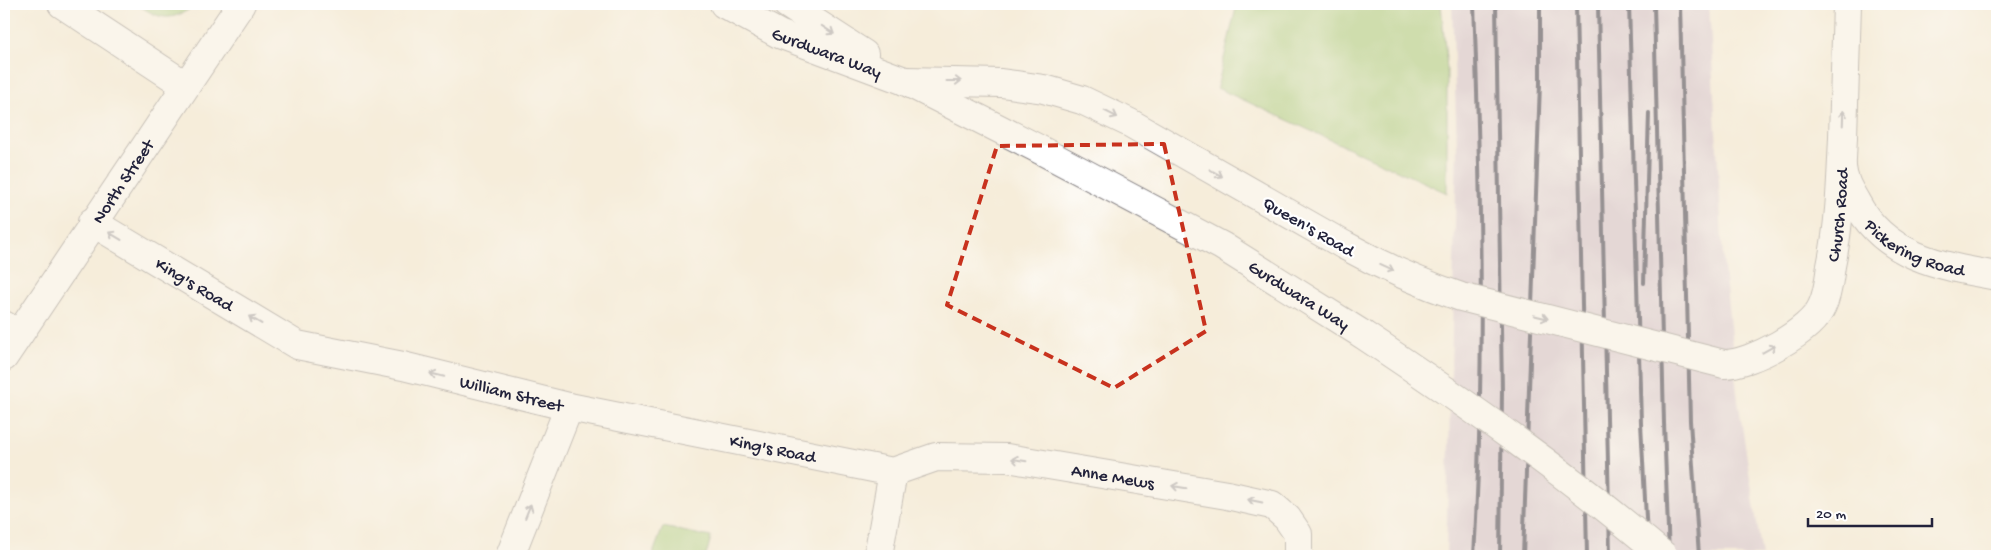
<svg xmlns="http://www.w3.org/2000/svg" width="2001" height="560" font-family="'Gochi Hand',sans-serif">
  <rect width="100%" height="100%" fill="#fff"/>
  <filter id="ink" filterUnits="userSpaceOnUse"><feTurbulence type="fractalNoise" baseFrequency=".02" numOctaves="2"/><feDisplacementMap in="SourceGraphic" scale="10" xChannelSelector="R" yChannelSelector="G"/><feConvolveMatrix kernelMatrix="1 2 1 2 8 2 1 2 1" color-interpolation-filters="sRGB"/></filter>
  <filter id="wash" filterUnits="userSpaceOnUse"><feTurbulence type="fractalNoise" baseFrequency=".0096" numOctaves="4" result="noise"/><feDisplacementMap in="SourceGraphic" scale="20" xChannelSelector="R" yChannelSelector="G"/><feGaussianBlur stdDeviation="1.12" result="paint"/><feColorMatrix in="noise" values="0 0 0 0 0 0 0 0 0 0 0 0 0 0 0 0 0 1.4 0 .05"/><feComposite in="paint" operator="in"/></filter>
  <g filter="url(#wash)">
    <rect width="100%" height="100%" fill="#f6edda"/>
    <path fill="#cfbdcf" d="M1452,4H1709L1723,258L1737,393L1762,556H1446L1457,148Z"/>
    <path fill="#9fc974" stroke="#607658" d="M137,4H198C172,21 163,22 137,4Z
      M1237,4H1441L1447,69V193L1217,88Z
      M663,527L711,537L706,556H652Z"/>
  </g>
  <g filter="url(#ink)">
    <g fill="none" stroke-linecap="round" stroke-linejoin="round">
      <g stroke="#8c888a" stroke-width="30">
        <g id="street">
          <path d="M62,4L185,85"/>
          <path id="s1" d="M1842,167C1843,180 1849,190 1856,202C1885,257 1941,266 1997,276"/>
          <path id="s2" d="M92,222L297,345L403,366L569,407L893,472"/>
          <path d="M4,325L19,334"/>
          <path id="s3" d="M893,472L936,457L1007,458L1227,495L1272,505L1287,518L1298,534V556"/>
          <path d="M510,556L569,407"/>
          <path d="M878,556L893,472"/>
        </g>
      </g>
      <g stroke="#8c888a" stroke-width="30">
        <g id="secondary">
          <path d="M905,81L1001,83L1044,89L1082,100L1130,123L1344,245"/>
          <path id="s4" d="M4,357L241,4"/>
          <path id="s5" d="M1724,364C1751,364 1811,332 1822,306C1828,294 1829,279 1831,266C1840,223 1841,180 1843,137C1844,93 1846,48 1847,4"/>
        </g>
      </g>
      <g stroke="#8c888a" stroke-width="30">
        <g id="primary">
          <path id="s6" d="M724,4L779,34L905,81L1035,147L1222,246L1362,334"/>
          <path d="M787,4L864,54"/>
        </g>
      </g>
      <use href="#street" stroke="#fff" stroke-width="28"/>
      <use href="#secondary" stroke="#fff" stroke-width="28"/>
      <use href="#primary" stroke="#fff" stroke-width="28"/>
      <path stroke="#22223b" stroke-width="4" d="M1496,4L1502,392L1500,556
        M1576,4L1587,556
        M1598,4L1610,556
        M1629,4L1641,423L1648,556
        M1654,4L1664,423L1669,556
        M1680,4L1690,421L1699,556
        M1644,283L1649,113
        M1474,556C1485,372 1481,188 1474,4
        M1523,556L1540,83V4"/>
      <g stroke="#8c888a" stroke-width="30" stroke-linecap="butt">
        <path id="secondary-bridge" d="M1344,245C1382,266 1420,283 1461,297L1724,364"/>
      </g>
      <g stroke="#8c888a" stroke-width="30" stroke-linecap="butt">
        <path id="primary-bridge" d="M1362,334C1466,403 1569,475 1664,556"/>
      </g>
      <use href="#secondary-bridge" stroke="#fff" stroke-width="28"/>
      <use href="#primary-bridge" stroke="#fff" stroke-width="28"/>
    </g>
    <defs><path id="oneway-shaft" d="M-6 0H5M1.5-3L5.5 0L1.5 3" fill="none" stroke-width="1.6" stroke-linecap="round" stroke-linejoin="round" transform="scale(1.25)"/></defs>
    <g stroke="#9c9ca7">
      <use href="#oneway-shaft" transform="translate(828 30) rotate(33)"/>
      <use href="#oneway-shaft" transform="translate(954 81)"/>
      <use href="#oneway-shaft" transform="translate(1111 114) rotate(27)"/>
      <use href="#oneway-shaft" transform="translate(1843 118) rotate(-88)"/>
      <use href="#oneway-shaft" transform="translate(1216 173) rotate(30)"/>
      <use href="#oneway-shaft" transform="translate(115 236) rotate(-149)"/>
      <use href="#oneway-shaft" transform="translate(1387 268) rotate(24)"/>
      <use href="#oneway-shaft" transform="translate(1541 317) rotate(14)"/>
      <use href="#oneway-shaft" transform="translate(255 320) rotate(-149)"/>
      <use href="#oneway-shaft" transform="translate(1769 349) rotate(-29)"/>
      <use href="#oneway-shaft" transform="translate(437 375) rotate(-166)"/>
      <use href="#oneway-shaft" transform="translate(1019 460) rotate(-171)"/>
      <use href="#oneway-shaft" transform="translate(1179 487) rotate(-170)"/>
      <use href="#oneway-shaft" transform="translate(1255 501) rotate(-168)"/>
      <use href="#oneway-shaft" transform="translate(528 511) rotate(-68)"/>
    </g>
  </g>
  <path d="M0 0H2001V560H0ZM1164,144L1206,331L1114,388L947,305L997,146Z" fill="#f6edda" fill-opacity=".55" fill-rule="evenodd"/>
  <path fill="none" stroke="#c8321e" stroke-width="4" stroke-dasharray="10 6" stroke-linejoin="round" d="M1164,144L1206,331L1114,388L947,305L997,146Z"/>
  <g text-anchor="middle" stroke-width="4.5" stroke-linejoin="round" paint-order="stroke">
    <g font-size="18" fill="#22223b" stroke="#fff">
      <text dy="6" stroke="none"><textPath href="#s6" startOffset="114">Gurdwara Way</textPath></text>
      <text dy="6" stroke="none"><textPath href="#s4" startOffset="212">North Street</textPath></text>
      <text dy="6" stroke="none"><textPath href="#s5" startOffset="210">Church Road</textPath></text>
      <text transform="translate(1309 226) rotate(30)" y="6">Queen's Road</text>
      <text dy="6" stroke="none"><textPath href="#s1" startOffset="116">Pickering Road</textPath></text>
      <text dy="6" stroke="none"><textPath href="#s2" startOffset="120">King's Road</textPath></text>
      <text dy="6" stroke="none"><textPath href="#s6" startOffset="646">Gurdwara Way</textPath></text>
      <text dy="6" stroke="none"><textPath href="#s2" startOffset="459">William Street</textPath></text>
      <text dy="6" stroke="none"><textPath href="#s2" startOffset="726">King's Road</textPath></text>
      <text dy="6" stroke="none"><textPath href="#s3" startOffset="224">Anne Mews</textPath></text>
    </g>
  </g>
  <rect width="2001" height="560" fill="none" stroke="#fff" stroke-width="20"/>
  <path d="M1808 518v8h124v-8" fill="none" stroke="#22223b" stroke-width="2.5"/>
  <text x="1816" y="518" font-size="15" fill="#22223b" stroke="#ffffff" stroke-width="4" paint-order="stroke">20 m</text>
</svg>
